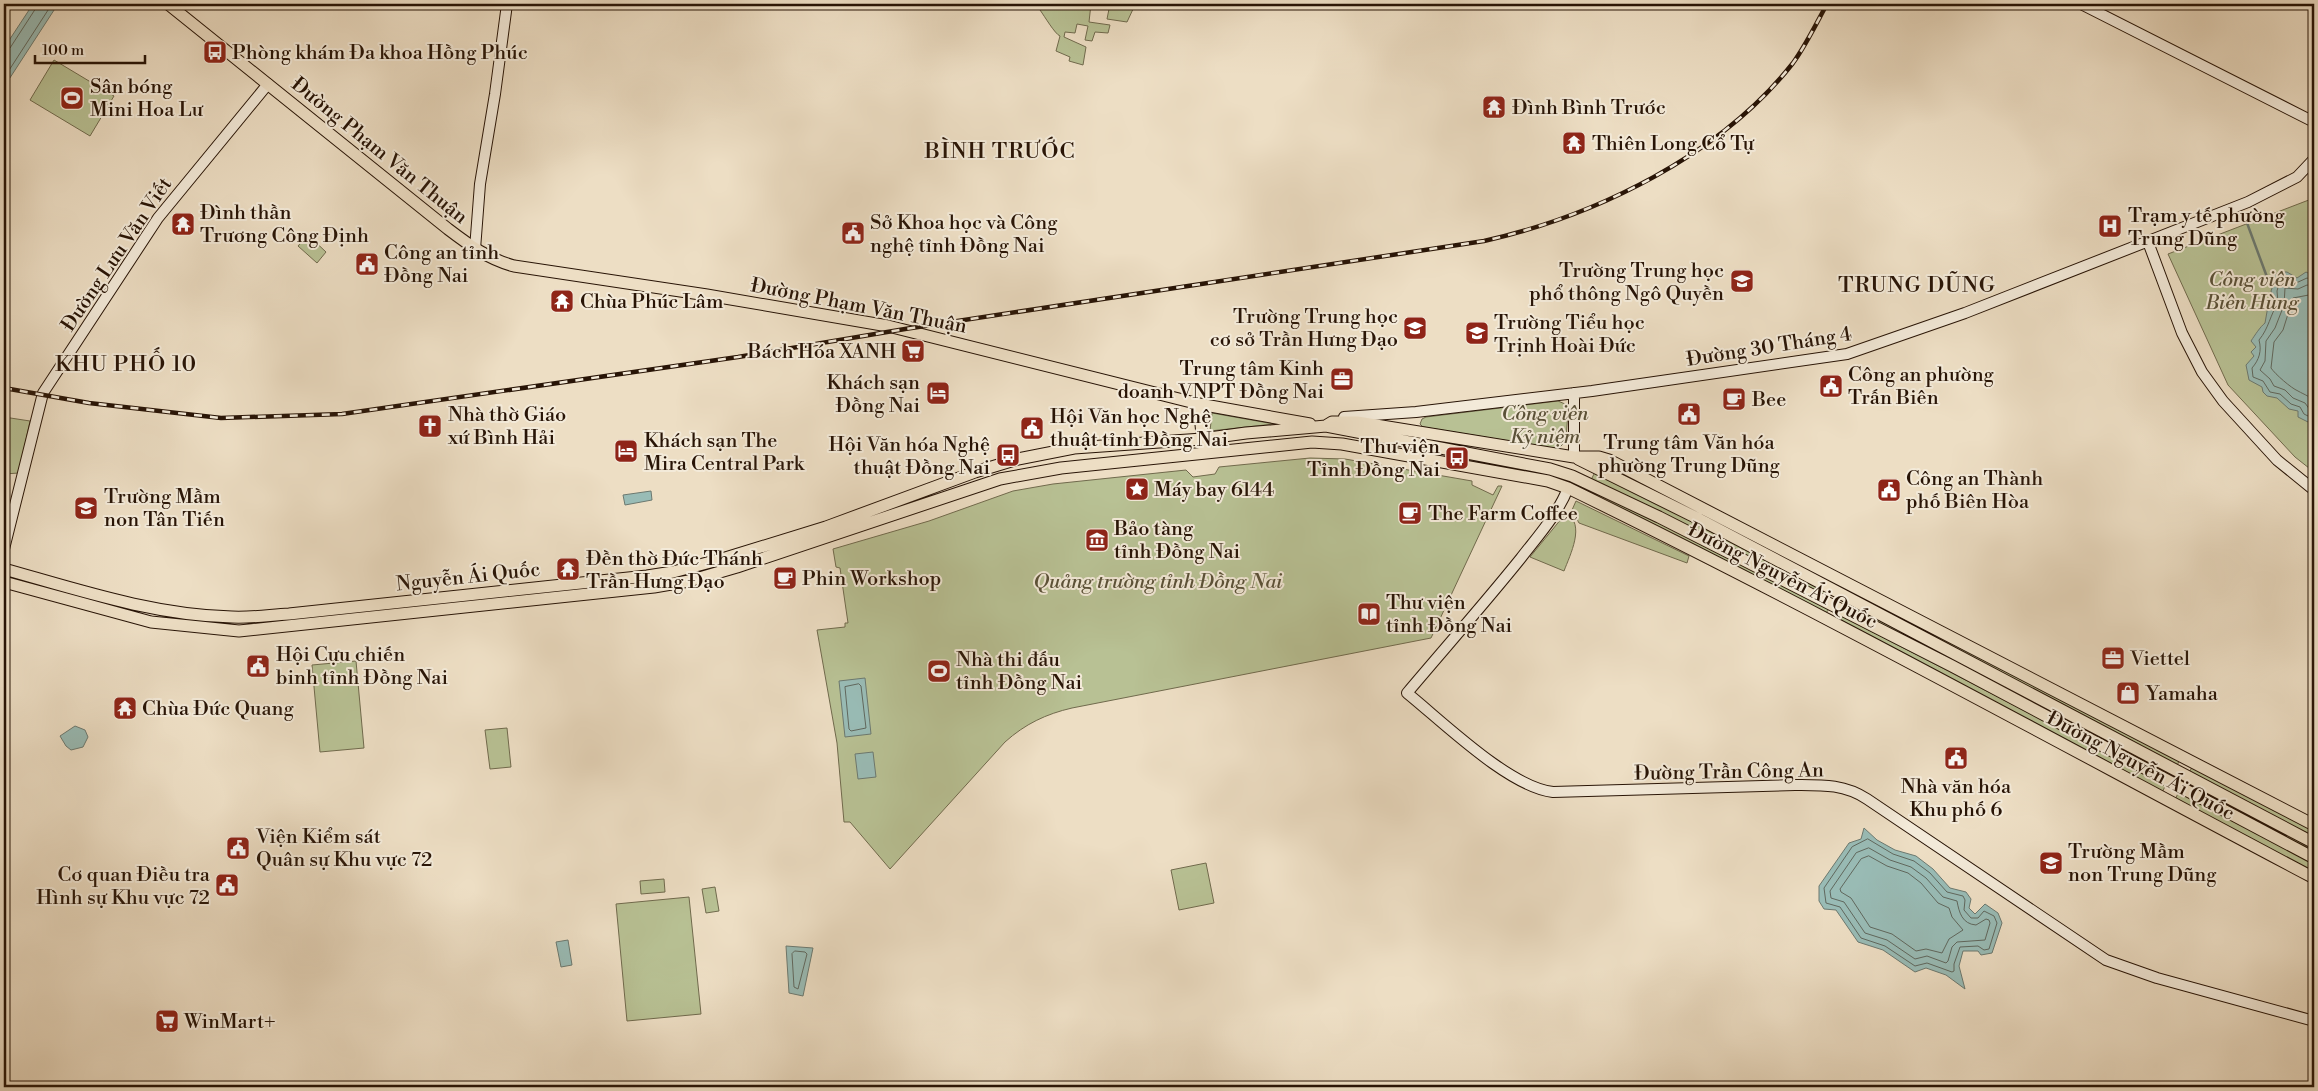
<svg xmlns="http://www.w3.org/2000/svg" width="2318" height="1091" font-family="'Libre Bodoni',serif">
  <rect width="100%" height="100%" fill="#eddec4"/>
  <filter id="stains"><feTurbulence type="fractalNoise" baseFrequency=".004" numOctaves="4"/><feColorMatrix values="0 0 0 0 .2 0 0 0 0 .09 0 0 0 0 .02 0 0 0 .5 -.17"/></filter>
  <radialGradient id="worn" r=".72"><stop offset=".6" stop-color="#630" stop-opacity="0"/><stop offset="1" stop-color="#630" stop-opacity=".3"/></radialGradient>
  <path fill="#b8c194" stroke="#706a4d" d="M1043,4H1091L1089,22L1110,25L1108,33L1095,32L1092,41L1085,40L1088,26L1077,24L1075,33L1065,32L1064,37L1086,47L1083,65L1069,61L1070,57L1056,51L1060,36C1055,34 1045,17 1040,10Z
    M1110,4H1131V6L1134,7L1127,22L1107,19Z
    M54,60L114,96L90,136L30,100Z
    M2314,198V472L2295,457L2228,385L2168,254Z
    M308,235L326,252L317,263L298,246Z
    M1558,401L1565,404L1568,410L1566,441L1558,449L1423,427L1420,424L1422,419L1426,417Z
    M1212,413L1274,424L1210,431Z
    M4,417L30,421L19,473L4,474Z
    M1310,458L1345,459L1472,481V485L1493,495L1498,486H1502L1431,638L1072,708C1046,714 1025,724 1005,742L890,869L850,822H844L837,743L817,630L845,627V623H848L840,568L836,567L833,549L929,521L1013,491L1053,484L1186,470L1193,477L1215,474L1219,467Z
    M1595,472L1831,593L1828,599L1591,480Z
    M1593,490L1829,609L1826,613L1590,494Z
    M1576,501L1689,556L1687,563L1579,523L1572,510Z
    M1566,513C1586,524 1570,555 1564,571L1530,557Z
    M1855,591L2179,761L2177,766L1853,596Z
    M1849,603L2172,773L2170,777L1846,609Z
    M1842,616L2166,784L2162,793L1840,621Z
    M356,661L364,748L320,752L312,665Z
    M507,728L511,767L490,769L485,730Z
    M2192,767L2314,830V839L2189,773Z
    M2186,780L2314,848V853L2184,784Z
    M2179,791L2314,863V874L2175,800Z
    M1206,863L1214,903L1179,910L1171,870Z
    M664,879L665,892L641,894L640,881Z
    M715,887L719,911L706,913L702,889Z
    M689,897L701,1014L627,1021L616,904Z"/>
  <path fill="#99bcb6" stroke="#6c7970" d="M33,4H58L4,87V48Z
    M2283,272H2287L2297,278L2306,272L2314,276V425L2298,417V411L2289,409L2277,398L2267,396L2263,392L2262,387L2249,380L2246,365L2254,356L2251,352L2256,347L2251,341C2255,335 2260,327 2265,323L2268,306L2274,301L2271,291L2274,283L2267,277Z
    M651,491L652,500L625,505L623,495Z
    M865,678L871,734L845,737L839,681Z
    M75,726L85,730L88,737L83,747L71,750L66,746L60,736Z
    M873,752L876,777L858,779L855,754Z
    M1864,828L1877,840L1895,850L1916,856L1933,869L1950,888L1966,892L1971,899L1969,908L1975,914L1985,904L1998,913L2002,923L1992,953L1981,955L1978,951H1963L1959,966L1965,989L1946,975L1926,968L1915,972L1883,950L1858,942L1836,910L1824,909L1819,901V886L1849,843L1861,839Z
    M568,940L572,965L561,967L556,942Z
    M786,946L813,948L803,996L789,993Z"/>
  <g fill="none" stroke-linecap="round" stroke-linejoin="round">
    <path stroke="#60685e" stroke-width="1" d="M4,50L10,48L36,8V4
      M4,78L52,4
      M2314,280L2307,278L2296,283L2285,277L2280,280L2277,291L2278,303C2270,315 2269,328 2259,340C2262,351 2259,360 2252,368L2253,377L2263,381L2270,392L2280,394L2291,404L2300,407L2304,414L2314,419
      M2314,286L2307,285L2298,289L2285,288L2284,305L2275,328L2266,341L2265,361L2260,370L2270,379L2274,386L2285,390L2293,398L2305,403L2310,410L2314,412
      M2314,294L2293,298L2283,330L2274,342L2271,368C2275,374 2291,388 2298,391C2305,395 2310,396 2314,402
      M859,684L861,686L866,728L851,731L849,729L845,687Z
      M1868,839L1893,854L1914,861L1930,873L1947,892L1963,896L1965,900L1964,910L1971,918H1978L1984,911L1994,916L1997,923L1989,949L1984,950L1978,946L1960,947L1954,964V971L1952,972L1927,963L1915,966L1885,946L1861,938L1840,907L1826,903L1824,888L1852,847Z
      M1869,848L1890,860L1911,867L1926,878L1943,897L1957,901C1959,912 1962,924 1976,925L1986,919L1989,920L1990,923L1985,940L1957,942L1952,947L1948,961L1946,963L1927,956L1915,959L1887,940L1865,933L1844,902L1831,898L1830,891L1856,853Z
      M1869,856L1887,866L1908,873L1921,883L1938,903L1949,908L1952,917L1963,930L1949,939L1942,953L1926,949L1916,951L1892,934L1870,927L1851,898L1841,892L1840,889L1861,859Z
      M795,951L805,952L807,954L798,989L794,987L792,954Z"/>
    <path stroke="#6c7970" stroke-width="2.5" d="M2247,223L2267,277"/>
    <g stroke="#281406" stroke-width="12">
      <path id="secondary" d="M2081,4L2314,122
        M2148,242L2182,333L2202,372L2223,401L2277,460L2314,490
        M475,249L480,184L495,94L507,4
        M1574,393V457
        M1344,417L1416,412L1592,391L1847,354L1965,313L2248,202L2297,177L2314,159
        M1568,488C1558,514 1538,536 1521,558C1484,604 1445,648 1407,693C1443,722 1509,787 1553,792L1795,785C1822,785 1844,784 1867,799L2106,960L2157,978L2314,1021
        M4,549L43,393L158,218L268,84"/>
    </g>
    <g stroke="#281406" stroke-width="13">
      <path id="primary" d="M168,4L448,229C469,245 488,259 514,266L707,295L888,326L1199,404L1310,424
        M1199,404L1203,445
        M1327,425L1332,422H1357L1574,457H1599L1609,460L2314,825
        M1578,459L1699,519L2314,843
        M4,569C79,590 153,615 232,617C251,618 270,615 289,614L647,576L673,572L722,559L826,527L975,472L1018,459L1074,448L1202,439L1246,433L1326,426L1550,469L1572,476L1659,517L1952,666L2314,858
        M4,582L151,622L239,631L654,587L689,581L737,567L1000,479L1061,468L1312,442L1342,444L1548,481L1568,488C1820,611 2066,747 2314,878"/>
    </g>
    <use href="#secondary" stroke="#f3ead9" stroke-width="10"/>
    <use href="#primary" stroke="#eddec4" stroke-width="11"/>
    <g stroke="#281406" stroke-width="4.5">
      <path id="rail" d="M4,388L89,403L221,418L342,414L738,357L905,329L1484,241C1596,216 1721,155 1793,63C1806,45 1816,24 1827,4"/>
    </g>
    <use href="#rail" stroke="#f3ead9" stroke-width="2.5" stroke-dasharray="8" stroke-linecap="butt"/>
  </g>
  <defs>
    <g id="bus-square" transform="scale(1.25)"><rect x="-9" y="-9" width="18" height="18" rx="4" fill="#8f2418" stroke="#f3ead9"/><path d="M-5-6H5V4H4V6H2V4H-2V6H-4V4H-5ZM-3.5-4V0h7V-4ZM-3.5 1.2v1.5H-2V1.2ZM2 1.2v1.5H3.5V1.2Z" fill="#fff"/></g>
    <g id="stadium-square" transform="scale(1.25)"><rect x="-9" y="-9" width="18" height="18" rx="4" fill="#8f2418" stroke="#f3ead9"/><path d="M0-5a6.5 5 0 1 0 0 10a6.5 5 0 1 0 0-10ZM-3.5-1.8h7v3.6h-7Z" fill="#fff"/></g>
    <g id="temple-square" transform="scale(1.25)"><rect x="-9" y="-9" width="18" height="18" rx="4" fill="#8f2418" stroke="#f3ead9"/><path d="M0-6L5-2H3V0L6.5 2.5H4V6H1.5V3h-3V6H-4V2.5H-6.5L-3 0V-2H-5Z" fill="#fff"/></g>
    <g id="hospital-square" transform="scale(1.25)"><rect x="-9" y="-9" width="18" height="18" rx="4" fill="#8f2418" stroke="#f3ead9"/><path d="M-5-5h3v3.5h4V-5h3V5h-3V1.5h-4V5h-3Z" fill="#fff"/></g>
    <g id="civic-square" transform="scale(1.25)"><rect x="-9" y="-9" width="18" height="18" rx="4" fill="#8f2418" stroke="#f3ead9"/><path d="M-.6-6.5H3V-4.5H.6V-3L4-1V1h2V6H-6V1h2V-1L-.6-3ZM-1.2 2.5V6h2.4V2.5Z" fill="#fff"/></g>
    <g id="school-square" transform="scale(1.25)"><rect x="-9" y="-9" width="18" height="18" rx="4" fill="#8f2418" stroke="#f3ead9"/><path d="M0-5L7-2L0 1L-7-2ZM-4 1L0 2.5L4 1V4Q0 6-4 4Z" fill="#fff"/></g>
    <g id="supermarket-square" transform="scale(1.25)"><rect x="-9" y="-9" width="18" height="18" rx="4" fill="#8f2418" stroke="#f3ead9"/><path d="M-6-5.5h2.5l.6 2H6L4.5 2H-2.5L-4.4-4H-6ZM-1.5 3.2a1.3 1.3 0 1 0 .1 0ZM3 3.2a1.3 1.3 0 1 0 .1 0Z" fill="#fff"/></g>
    <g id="office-square" transform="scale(1.25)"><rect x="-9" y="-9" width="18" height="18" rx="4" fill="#8f2418" stroke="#f3ead9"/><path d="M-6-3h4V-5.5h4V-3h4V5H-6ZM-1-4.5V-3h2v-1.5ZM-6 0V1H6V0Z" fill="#fff"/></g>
    <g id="hotel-square" transform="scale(1.25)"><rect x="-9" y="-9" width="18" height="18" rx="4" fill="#8f2418" stroke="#f3ead9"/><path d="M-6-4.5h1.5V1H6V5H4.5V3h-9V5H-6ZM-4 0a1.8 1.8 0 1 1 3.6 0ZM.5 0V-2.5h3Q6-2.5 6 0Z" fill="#fff"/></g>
    <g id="cafe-square" transform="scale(1.25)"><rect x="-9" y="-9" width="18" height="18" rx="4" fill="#8f2418" stroke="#f3ead9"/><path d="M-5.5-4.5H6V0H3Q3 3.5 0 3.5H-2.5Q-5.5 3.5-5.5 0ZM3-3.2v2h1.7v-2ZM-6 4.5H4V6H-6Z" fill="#fff"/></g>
    <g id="church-square" transform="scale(1.25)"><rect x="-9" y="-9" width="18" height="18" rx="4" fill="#8f2418" stroke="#f3ead9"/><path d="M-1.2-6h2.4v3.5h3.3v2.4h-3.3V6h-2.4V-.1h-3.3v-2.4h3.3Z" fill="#fff"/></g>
    <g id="sight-square" transform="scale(1.25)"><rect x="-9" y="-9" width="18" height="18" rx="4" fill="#8f2418" stroke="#f3ead9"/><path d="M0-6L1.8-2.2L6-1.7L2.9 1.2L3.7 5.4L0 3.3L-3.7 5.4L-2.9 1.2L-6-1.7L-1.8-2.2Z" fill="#fff"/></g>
    <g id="museum-square" transform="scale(1.25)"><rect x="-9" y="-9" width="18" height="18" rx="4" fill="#8f2418" stroke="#f3ead9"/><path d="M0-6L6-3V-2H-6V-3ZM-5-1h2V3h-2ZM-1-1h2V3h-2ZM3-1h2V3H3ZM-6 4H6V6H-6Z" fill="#fff"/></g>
    <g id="library-square" transform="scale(1.25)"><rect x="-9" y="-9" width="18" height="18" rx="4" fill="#8f2418" stroke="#f3ead9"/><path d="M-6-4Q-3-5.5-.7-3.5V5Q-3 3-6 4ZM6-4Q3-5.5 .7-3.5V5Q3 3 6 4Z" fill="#fff"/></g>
    <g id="shop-square" transform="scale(1.25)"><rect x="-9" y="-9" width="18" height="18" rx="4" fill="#8f2418" stroke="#f3ead9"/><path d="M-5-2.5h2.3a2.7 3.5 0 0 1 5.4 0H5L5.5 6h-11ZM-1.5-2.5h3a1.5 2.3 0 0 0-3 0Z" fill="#fff"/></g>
  </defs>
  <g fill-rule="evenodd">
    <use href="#bus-square" x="215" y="52"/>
    <use href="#stadium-square" x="72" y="98"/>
    <use href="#temple-square" x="1494" y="107"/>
    <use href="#temple-square" x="1574" y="143"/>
    <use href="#temple-square" x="183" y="224"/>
    <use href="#hospital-square" x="2110" y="226"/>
    <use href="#civic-square" x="853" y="233"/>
    <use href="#civic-square" x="367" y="264"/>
    <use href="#school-square" x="1742" y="281"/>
    <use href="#temple-square" x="562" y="301"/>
    <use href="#school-square" x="1415" y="328"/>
    <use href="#school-square" x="1477" y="333"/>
    <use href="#supermarket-square" x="913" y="351"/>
    <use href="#office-square" x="1342" y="379"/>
    <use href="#civic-square" x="1831" y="386"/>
    <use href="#hotel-square" x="938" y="393"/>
    <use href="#cafe-square" x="1734" y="399"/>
    <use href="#civic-square" x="1689" y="414"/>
    <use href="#church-square" x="430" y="426"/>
    <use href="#civic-square" x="1032" y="428"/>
    <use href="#hotel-square" x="626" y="451"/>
    <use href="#bus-square" x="1008" y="455"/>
    <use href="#bus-square" x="1457" y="458"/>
    <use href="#sight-square" x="1137" y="489"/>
    <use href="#civic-square" x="1889" y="490"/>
    <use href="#school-square" x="86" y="508"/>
    <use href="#cafe-square" x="1410" y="513"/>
    <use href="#museum-square" x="1097" y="540"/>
    <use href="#temple-square" x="568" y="569"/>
    <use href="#cafe-square" x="785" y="578"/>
    <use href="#library-square" x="1369" y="614"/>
    <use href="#office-square" x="2113" y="658"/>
    <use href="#civic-square" x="258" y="666"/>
    <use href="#stadium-square" x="939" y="671"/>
    <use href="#shop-square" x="2128" y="693"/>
    <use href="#temple-square" x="125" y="708"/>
    <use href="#civic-square" x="1956" y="758"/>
    <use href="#civic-square" x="238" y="848"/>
    <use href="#school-square" x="2051" y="863"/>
    <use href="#civic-square" x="227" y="885"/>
    <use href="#supermarket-square" x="167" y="1021"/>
  </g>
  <g text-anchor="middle" stroke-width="4" stroke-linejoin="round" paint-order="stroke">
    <g font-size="20" fill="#281406" stroke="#f3ead9" text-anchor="start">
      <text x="232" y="59">Phòng khám Đa khoa Hồng Phúc</text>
      <text x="90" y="93">Sân bóng<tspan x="90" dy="23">Mini Hoa Lư</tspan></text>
      <text x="1512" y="114">Đình Bình Trước</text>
      <text x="1592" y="150">Thiên Long Cổ Tự</text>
      <text x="200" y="219">Đình thần<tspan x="200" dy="23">Trương Công Định</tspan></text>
      <text x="2128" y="222">Trạm y tế phường<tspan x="2128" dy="23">Trung Dũng</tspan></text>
      <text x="870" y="229">Sở Khoa học và Công<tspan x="870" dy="23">nghệ tỉnh Đồng Nai</tspan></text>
      <text x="384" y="259">Công an tỉnh<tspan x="384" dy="23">Đồng Nai</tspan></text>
      <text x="1724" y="277" text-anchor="end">Trường Trung học<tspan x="1724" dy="23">phổ thông Ngô Quyền</tspan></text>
      <text x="580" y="308">Chùa Phúc Lâm</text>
      <text x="1398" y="323" text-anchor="end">Trường Trung học<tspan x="1398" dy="23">cơ sở Trần Hưng Đạo</tspan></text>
      <text x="1494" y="329">Trường Tiểu học<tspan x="1494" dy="23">Trịnh Hoài Đức</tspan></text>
      <text x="896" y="358" text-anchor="end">Bách Hóa XANH</text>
      <text x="1324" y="375" text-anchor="end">Trung tâm Kinh<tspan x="1324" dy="23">doanh VNPT Đồng Nai</tspan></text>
      <text x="1848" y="381">Công an phường<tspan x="1848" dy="23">Trấn Biên</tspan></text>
      <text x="920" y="389" text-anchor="end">Khách sạn<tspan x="920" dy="23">Đồng Nai</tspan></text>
      <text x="1752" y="406">Bee</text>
      <text x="448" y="421">Nhà thờ Giáo<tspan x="448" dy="23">xứ Bình Hải</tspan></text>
      <text x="1050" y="423">Hội Văn học Nghệ<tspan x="1050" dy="23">thuật tỉnh Đồng Nai</tspan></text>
      <text x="644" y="447">Khách sạn The<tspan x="644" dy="23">Mira Central Park</tspan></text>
      <text x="1689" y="449" text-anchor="middle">Trung tâm Văn hóa<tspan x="1689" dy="23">phường Trung Dũng</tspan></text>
      <text x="990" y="451" text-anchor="end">Hội Văn hóa Nghệ<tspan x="990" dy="23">thuật Đồng Nai</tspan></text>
      <text x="1440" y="453" text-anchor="end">Thư viện<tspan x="1440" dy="23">Tỉnh Đồng Nai</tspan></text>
      <text x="1906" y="485">Công an Thành<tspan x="1906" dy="23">phố Biên Hòa</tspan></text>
      <text x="1154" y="496">Máy bay 6144</text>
      <text x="104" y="503">Trường Mầm<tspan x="104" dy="23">non Tân Tiến</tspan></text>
      <text x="1428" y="520">The Farm Coffee</text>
      <text x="1114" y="535">Bảo tàng<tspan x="1114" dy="23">tỉnh Đồng Nai</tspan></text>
      <text x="586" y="565">Đền thờ Đức Thánh<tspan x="586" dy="23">Trần Hưng Đạo</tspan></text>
      <text x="802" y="585">Phin Workshop</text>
      <text x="1386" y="609">Thư viện<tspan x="1386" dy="23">tỉnh Đồng Nai</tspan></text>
      <text x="276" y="661">Hội Cựu chiến<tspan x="276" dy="23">binh tỉnh Đồng Nai</tspan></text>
      <text x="2130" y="665">Viettel</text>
      <text x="956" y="666">Nhà thi đấu<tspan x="956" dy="23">tỉnh Đồng Nai</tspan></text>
      <text x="2146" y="700">Yamaha</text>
      <text x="142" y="715">Chùa Đức Quang</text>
      <text x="1956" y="793" text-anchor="middle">Nhà văn hóa<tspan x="1956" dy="23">Khu phố 6</tspan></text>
      <text x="256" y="843">Viện Kiểm sát<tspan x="256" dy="23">Quân sự Khu vực 72</tspan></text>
      <text x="2068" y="858">Trường Mầm<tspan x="2068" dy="23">non Trung Dũng</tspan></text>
      <text x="210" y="881" text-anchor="end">Cơ quan Điều tra<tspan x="210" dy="23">Hình sự Khu vực 72</tspan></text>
      <text x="184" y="1028">WinMart+</text>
    </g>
    <g font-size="20" fill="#281406" stroke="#f3ead9">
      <text transform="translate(380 150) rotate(39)" y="7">Đường Phạm Văn Thuận</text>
      <text transform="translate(116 254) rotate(-56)" y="7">Đường Lưu Văn Viết</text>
      <text transform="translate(859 305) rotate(11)" y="7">Đường Phạm Văn Thuận</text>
      <text transform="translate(1769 346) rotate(-9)" y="7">Đường 30 Tháng 4</text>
      <text transform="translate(1783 575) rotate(27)" y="7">Đường Nguyễn Ái Quốc</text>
      <text transform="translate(468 576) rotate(-6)" y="7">Nguyễn Ái Quốc</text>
      <text transform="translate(2141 765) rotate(28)" y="7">Đường Nguyễn Ái Quốc</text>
      <text transform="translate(1729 771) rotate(-1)" y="7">Đường Trần Công An</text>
    </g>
    <g font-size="20" font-style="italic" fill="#5a5138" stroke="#f3ead9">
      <text x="2252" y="286">Công viên<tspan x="2252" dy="23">Biên Hùng</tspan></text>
      <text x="1545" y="420">Công viên<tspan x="1545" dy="23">Kỷ niệm</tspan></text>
      <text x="1158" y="588">Quảng trường tỉnh Đồng Nai</text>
    </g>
    <g font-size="22" letter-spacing="1" fill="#281406" stroke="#f3ead9">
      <text x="1000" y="158">BÌNH TRƯỚC</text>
      <text x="1917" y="292">TRUNG DŨNG</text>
      <text x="126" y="371">KHU PHỐ 10</text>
    </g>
  </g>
  <rect width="2318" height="1091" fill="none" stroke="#eddec4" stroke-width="20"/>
  <rect x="5" y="5" width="2308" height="1081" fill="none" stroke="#281406" stroke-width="2.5"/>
  <rect x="10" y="10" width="2298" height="1071" fill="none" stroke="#281406"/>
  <path d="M35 55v8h110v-8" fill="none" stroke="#281406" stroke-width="2.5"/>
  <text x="42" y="55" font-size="15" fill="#281406" stroke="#f3ead9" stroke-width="4" paint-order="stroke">100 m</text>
  <rect width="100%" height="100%" filter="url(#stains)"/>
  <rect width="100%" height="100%" fill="url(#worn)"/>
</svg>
